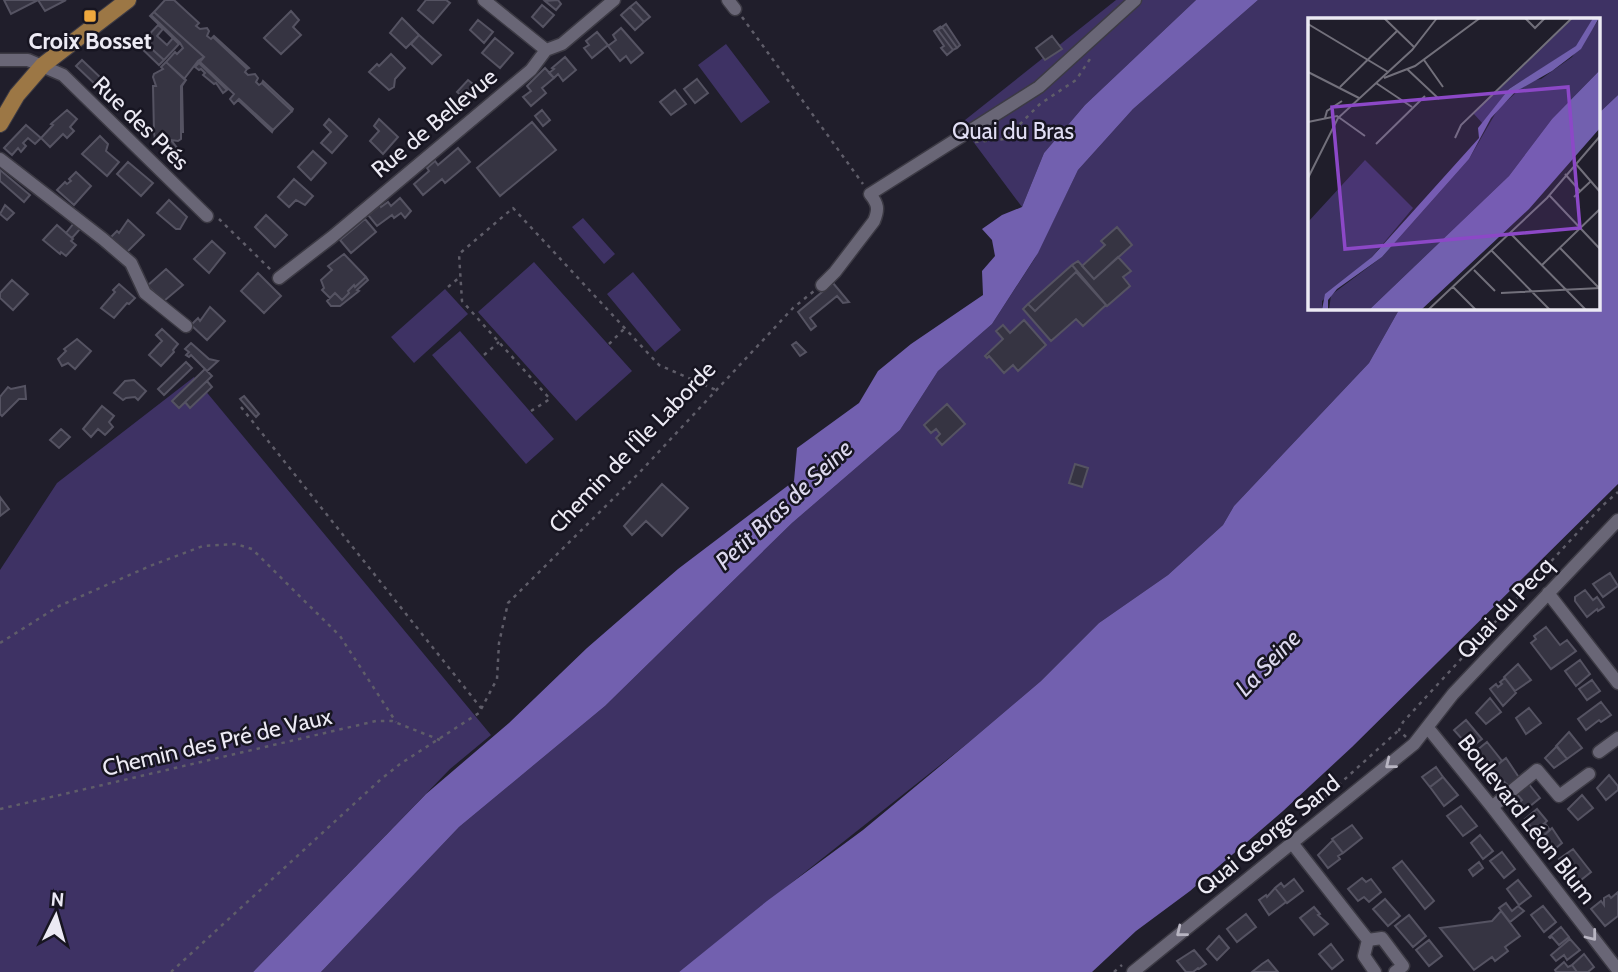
<svg xmlns="http://www.w3.org/2000/svg" width="1618" height="972" font-family="Cabin,sans-serif">
  <rect width="100%" height="100%" fill="#201e2b"/>
  <path fill="#3e3264" d="M1116,0H1196L1085,105L1044,153L1022,207L960,124Z
    M1258,0H1618V95L1599,113V19H1310V308H1400L1369,363L1234,506L1223,525L1168,575L1099,623L1041,681L968,743L679,972H321L459,827L605,706L792,523L900,430L938,371L992,324L1035,258L1078,170L1133,109Z
    M726,44L770,102L741,123L698,65Z
    M583,218L615,254L604,264L572,227Z
    M534,262L632,371L576,421L478,312Z
    M633,272L681,330L655,352L607,294Z
    M445,289L468,314L414,363L391,337Z
    M460,331L554,439L526,464L432,355Z
    M194,377L491,735L450,769L253,972H0V570L57,483Z"/>
  <path fill="#7260af" d="M1196,0H1258L1133,109L1078,170L1038,253L992,324L938,371L900,430L792,523L605,706L459,827L321,972H253L426,794L509,723L587,648L678,569L794,481L797,448L859,403L878,371L911,344L983,295L982,271L995,256L992,240L982,229L1002,215L1022,207L1044,153L1085,105Z
    M1618,95V484L1352,747L1283,811L1190,891L1136,931L1092,972H679L767,901L863,830L968,743L1041,681L1099,623L1168,575L1223,525L1234,506L1369,363L1400,308H1599V113Z"/>
  <path fill="#363442" stroke="#555362" stroke-width="2" d="M4,0H38L11,14Z
    M38,0H66L45,11Z
    M165,0H174L199,23L196,26L200,29L207,28L209,31L207,36L211,39L213,37L247,69L245,72L248,75L255,74L258,78L256,82L259,85L262,83L292,111L273,130L239,99L234,104L230,99L234,94L200,62L204,57L154,12Z
    M426,0H446L450,3L433,23L418,10Z
    M558,0L561,4L556,10L545,1Z
    M636,2L650,17L644,22L630,7Z
    M542,5L554,15L543,27L532,17Z
    M630,7L644,22L635,30L621,15Z
    M291,11L299,20L293,27L301,35L281,54L264,38Z
    M154,12L204,57L198,61L184,79L166,62L175,52L177,54L183,48L180,43L151,15Z
    M151,15L180,43L179,44L150,16Z
    M402,18L419,35L406,48L390,33Z
    M478,20L493,32L484,43L470,30Z
    M946,24L960,45L957,48L942,27Z
    M158,25L163,29L157,36L167,45L173,38L179,44L164,60L143,41Z
    M941,26L938,30L953,50L947,55L941,48L944,46L934,31Z
    M942,27L957,48L953,50L938,30Z
    M621,28L643,53L631,63L626,56L620,61L608,46L616,40L613,35Z
    M597,32L608,45L592,58L584,48L589,45L586,41Z
    M419,35L441,55L432,64L411,44Z
    M214,36L249,68L247,69L213,37Z
    M1052,36L1062,49L1045,60L1036,48Z
    M495,38L513,53L500,68L482,53Z
    M143,41L164,60L159,65L139,46Z
    M391,54L405,68L395,79L394,87L389,90L369,72L377,64L379,66Z
    M565,57L576,70L563,81L558,74L554,78L549,73L554,69L552,68Z
    M82,60L103,80L97,86L76,66Z
    M166,62L186,80L181,86V139L178,141L171,140L178,149L174,153L166,146V140L158,142L155,140L154,133L153,86H156L153,77L154,74L163,69L161,67Z
    M199,63L227,90L223,93L216,83L214,84L203,75L205,73L201,69L199,70L195,67Z
    M545,68L554,78L542,88L546,93L531,106L523,97L531,91L527,86Z
    M697,79L708,93L695,103L684,89Z
    M186,80L182,86L183,132H181V86Z
    M468,80L478,88L465,99L457,92Z
    M263,81L293,109L292,111L262,83Z
    M675,90L686,104L671,115L660,102Z
    M239,99L273,130L272,132L238,100Z
    M67,110L77,119L70,127L74,131L67,138L63,134L50,147L41,138L53,125L51,124Z
    M542,110L550,120L543,126L535,116Z
    M329,119L347,136L332,153L321,143L331,132L324,125Z
    M379,119L398,137L383,154L370,141L379,131L374,126Z
    M532,122L556,150L500,196L477,168Z
    M26,125L41,138L35,144L28,138L23,143L26,146L21,152L18,148L12,155L4,148Z
    M100,136L108,144L106,151L119,162L107,176L82,154Z
    M458,148L470,162L445,183L442,179L423,195L414,184L429,171L427,168L435,161L438,165Z
    M313,151L326,163L311,180L298,167Z
    M128,162L153,183L141,196L117,174Z
    M0,170L30,195L24,202L0,181Z
    M76,172L91,186L74,205L57,190L65,182L67,184L71,181L69,179Z
    M294,179L313,196L305,205L296,200L289,207L278,197Z
    M400,198L411,211L405,218L401,213L394,218L392,215L377,226L368,215L380,205L381,207L388,202L391,206Z
    M169,200L187,217L180,229H176L157,213Z
    M5,205L14,213L7,220L0,214Z
    M266,215L287,235L275,247L255,227Z
    M365,219L376,232L351,253L340,240Z
    M128,220L144,235L126,253L110,238L117,231L119,233Z
    M74,223L80,229L72,238L66,233Z
    M57,225L73,239L71,241L76,245L66,256L61,252L60,254L43,240Z
    M1117,227L1132,245L1094,279L1082,266L1105,245L1101,241Z
    M212,241L225,253L209,273L194,259Z
    M344,254L366,277L355,287L354,285L348,291L349,293L342,300L335,293L330,298L322,290L324,288L321,280L332,270L328,266Z
    M1118,257L1131,271L1123,277L1130,286L1107,306L1072,265L1078,261L1094,279Z
    M1072,265L1077,271L1035,311L1028,304Z
    M166,269L183,285L164,301L147,286Z
    M1076,272L1106,305L1083,326L1076,319L1051,341L1023,309L1028,304L1035,311Z
    M258,273L281,296L264,313L241,291Z
    M366,277L368,280L357,290L359,291L340,306H331L327,301L335,293L342,300L349,293L348,291L354,285L355,287Z
    M12,280L28,294L13,310L0,298V293Z
    M833,283L849,302L843,303L837,296L810,318L816,326L811,330L798,312Z
    M119,284L135,298L129,304L127,303L114,318L101,308L115,292L113,290Z
    M210,307L225,321L207,340L191,325L198,318L200,321Z
    M1024,320L1046,345L1018,371L1013,365L1004,373L989,356L987,358L985,356L1003,339L996,331L1003,325L1010,333Z
    M162,329L178,344L173,350L174,352L161,366L149,355L162,341L156,335Z
    M77,339L91,351L75,369L68,363L62,366L58,359L66,351L64,349Z
    M796,342L806,352L800,356L792,345Z
    M191,343L209,359L218,361L207,371L191,355L189,357L186,355L189,352L185,349Z
    M186,362L192,368L164,395L158,389Z
    M205,369L212,376L179,408L172,401Z
    M134,380L146,391L138,400L135,397L126,398L123,400L114,393L125,381Z
    M207,381L212,387L190,408L185,402Z
    M25,386L26,399H19L2,416L0,414V397L3,393L8,387L11,389Z
    M244,396L259,414L256,417L240,399Z
    M947,404L965,424L942,445L936,438L940,434L936,429L931,433L924,425Z
    M102,406L114,416L109,422L113,427L105,435L98,429L91,437L83,429Z
    M61,429L70,437L59,448L50,440Z
    M1075,464L1088,468L1082,487L1069,483Z
    M662,484L688,508L662,536L646,521L632,535L624,526Z
    M0,497L9,509L0,516Z
    M1610,573L1618,586L1603,597L1593,584Z
    M1585,590L1593,600L1597,597L1604,607L1598,611L1597,609L1587,617L1575,601V597Z
    M1546,627L1560,645L1567,640L1576,651L1551,669L1531,643L1536,639L1534,636Z
    M1580,660L1590,674L1576,686L1565,671Z
    M1518,664L1531,680L1515,691L1504,677Z
    M1505,678L1516,693L1503,706L1490,689L1496,684L1498,687L1502,684L1500,682Z
    M1592,680L1600,691L1587,700L1579,689Z
    M1490,698L1501,712L1486,724L1476,713Z
    M1601,702L1611,715L1601,722L1599,720L1586,730L1578,719Z
    M1529,708L1541,723L1526,734L1516,718Z
    M1466,720L1482,739L1470,748L1454,730Z
    M1569,732L1582,748L1567,759L1556,746Z
    M1487,742L1502,761L1489,773L1476,751Z
    M1557,746L1567,759L1554,768L1545,758Z
    M1506,758L1520,779L1510,787L1491,770Z
    M1436,767L1443,777L1430,787L1422,777Z
    M1609,775L1618,786V790L1606,800L1597,788Z
    M1443,777L1458,795L1444,806L1430,787Z
    M1528,783L1540,798L1524,811L1517,804L1522,800L1516,793Z
    M1582,795L1593,808L1578,820L1568,809Z
    M1461,806L1477,826L1463,836L1447,816Z
    M1537,809L1547,821L1535,832L1525,819Z
    M1545,823L1550,830L1542,837L1536,830Z
    M1352,825L1362,838L1343,853L1332,839Z
    M1552,828L1562,843L1551,852L1540,839Z
    M1480,835L1493,851L1483,859L1471,843Z
    M1333,840L1343,853L1338,856L1340,859L1328,868L1318,855Z
    M1573,849L1591,872L1576,884L1559,859Z
    M1502,852L1515,869L1504,878L1490,861Z
    M1402,861L1434,901L1425,909L1393,868Z
    M1479,862L1483,868L1473,876L1469,870Z
    M1362,878L1366,882L1371,879L1381,892L1369,902L1364,897L1358,901L1348,889Z
    M1294,879L1303,891L1287,903L1275,888L1281,883L1284,887Z
    M1518,880L1531,896L1519,905L1507,889Z
    M1275,888L1286,902L1269,915L1259,900L1266,895L1267,897Z
    M1618,892V916L1605,926L1591,909L1601,901L1604,905V898L1609,895L1611,898Z
    M1385,899L1400,916L1388,926L1373,909Z
    M1506,903L1512,911L1518,906L1524,911L1510,922L1499,908Z
    M1543,906L1556,922L1544,932L1531,915Z
    M1314,907L1320,914L1318,915L1328,924L1314,935L1300,918Z
    M1501,911L1520,936L1505,947L1508,951L1495,961L1492,957L1474,970L1440,928L1492,921Z
    M1246,914L1256,927L1237,942L1227,929Z
    M1409,915L1426,936L1413,947L1395,926Z
    M1561,927L1569,937L1559,945L1552,937L1550,938L1549,937Z
    M1219,936L1229,948L1217,960L1207,949Z
    M1570,939L1580,950L1567,960L1564,955L1556,961L1551,955Z
    M1429,940L1442,956L1429,966L1416,950Z
    M1331,944L1343,960L1332,969L1319,954Z
    M1194,950L1206,964L1199,969L1198,968L1193,972H1186L1177,961Z
    M1584,954L1594,967L1588,972H1577L1572,965Z
    M1268,960L1278,972H1252L1262,964Z
    M1564,962L1568,967L1572,965L1577,972H1556L1555,970Z"/>
  <g fill="none" stroke-linecap="round" stroke-linejoin="round">
    <g stroke="#3c3a44" stroke-width="15">
      <path id="minor" d="M484,0L546,50
        M728,0L735,9
        M0,60H28L63,75L207,216
        M0,159L103,239L131,263L145,293L186,326
        M279,278L332,237L531,70L546,50L562,44L614,0
        M822,285L835,272L874,221C879,209 878,204 870,194L1039,87L1135,0
        M1548,593L1618,683
        M1428,728L1492,807L1618,970
        M1599,752L1618,738
        M1492,807L1537,770L1559,796L1589,774
        M1292,843L1368,940
        M1133,972L1414,744L1453,694L1618,520
        M1375,972L1364,956L1368,940L1382,938L1403,966L1395,972"/>
    </g>
    <g stroke="#3c3a44" stroke-width="18">
      <path id="major" d="M0,124L17,95L43,65L128,0"/>
    </g>
    <path stroke="#5f5d69" stroke-width="2.5" stroke-dasharray="3.5 5" stroke-linecap="butt" d="M742,17L863,184
      M975,142L1005,139L1040,104L1076,80L1090,59
      M219,219L272,271
      M448,287L460,277
      M609,344L626,327
      M484,355L499,342
      M241,407L481,708
      M531,411L550,399L462,301L459,254L513,208L659,365L716,390
      M0,643L59,606L150,566L203,546L236,544L252,549L340,636L396,722
      M1406,737L1399,730L1403,722L1602,506L1618,492
      M1313,808L1399,730
      M0,809L376,721H392L440,740
      M171,972L380,780L400,764L479,713L497,679L499,643L508,603L639,473L793,308L814,291
      M1114,972L1122,965"/>
    <use href="#minor" stroke="#696676" stroke-width="12"/>
    <use href="#major" stroke="#9c7745" stroke-width="16"/>
  </g>
  <defs><path id="oneway-chevron" d="M-2-3.5L2.5 0L-2 3.5" fill="none" stroke-width="1.6" stroke-linecap="round" stroke-linejoin="round" transform="scale(1.75)"/></defs>
  <g stroke="#b8b5c2">
    <use href="#oneway-chevron" transform="translate(1390 764) rotate(141)"/>
    <use href="#oneway-chevron" transform="translate(1181 932) rotate(141)"/>
    <use href="#oneway-chevron" transform="translate(1592 936) rotate(52)"/>
  </g>
  <rect fill="#eea73d" stroke="#171521" stroke-width="2.5" x="83" y="9" width="14" height="14" rx="3.5"/>
  <g text-anchor="middle" stroke-width="5" stroke-linejoin="round" paint-order="stroke">
    <g font-size="23" font-weight="bold" fill="#eceaf4" stroke="#171521">
      <text x="90" y="49">Croix Bosset</text>
    </g>
    <g font-size="23" fill="#eceaf4" stroke="#171521">
      <text transform="translate(141 123) rotate(44)" y="8">Rue des Prés</text>
      <text transform="translate(434 123) rotate(-40)" y="8">Rue de Bellevue</text>
      <text transform="translate(632 447) rotate(-46)" y="8">Chemin de l'Île Laborde</text>
      <text transform="translate(1505 608) rotate(-47)" y="8">Quai du Pecq</text>
      <text transform="translate(217 742) rotate(-13)" y="8">Chemin des Pré de Vaux</text>
      <text transform="translate(1527 819) rotate(52)" y="8">Boulevard Léon Blum</text>
      <text transform="translate(1268 835) rotate(-39)" y="8">Quai George Sand</text>
    </g>
    <g font-size="23" fill="#e1def4" stroke="#171521">
      <text x="1013" y="139">Quai du Bras</text>
    </g>
    <g font-size="24" font-style="italic" fill="#ddd9ef" stroke="#171521">
      <text transform="translate(784 505) rotate(-43)" y="8">Petit Bras de Seine</text>
      <text transform="translate(1268 663) rotate(-46)" y="8">La Seine</text>
    </g>
  </g>
  <g transform="translate(1308 18)">
    <rect width="292" height="292" fill="#201e2b"/>
    <path d="M265,0H285L269,28L201,71L176,107L165,95ZM292,0V52L244,101L201,158L61,292H21L23,277L74,239L161,141L190,91L221,63L233,61L264,39ZM57,142L105,190L64,239L14,283V292H0V204Z" fill="#3e3264"/>
    <path d="M285,0H291L273,31L244,53L207,74L183,100L161,141L74,239L29,271L20,282V292H14L17,276L64,239L171,120L170,110L201,71L268,28ZM292,52V110L221,191L113,292H61L201,158L244,101Z" fill="#7260af"/>
    <path fill="none" stroke="#72707b" stroke-width="2" d="M76,0L106,29M217,0L227,10L237,0M0,6L80,54M116,42L135,69M99,51L131,81M0,54L51,80M76,60L107,48L172,0M68,65L104,89M32,69L89,13M17,100L19,93L34,83M0,104L29,98L57,118M147,120L153,107L264,0M68,126L117,78M267,145L293,175M257,156L272,173M0,160L30,100L104,32L129,0M241,177L293,232M266,179L283,163M202,215L278,292M252,230L292,271M184,233L242,292M234,247L293,190M166,252L187,273M145,269L168,292M193,275L293,270M120,292L239,180L293,117"/>
    <path fill="#8c48c7" fill-opacity="0.15" stroke="#8c48c7" stroke-width="3.5" d="M260,69L272,210L37,231L24,89Z"/>
    <rect width="292" height="292" fill="none" stroke="#eceaf4" stroke-width="3.5"/>
  </g>
  <g transform="translate(56 916) rotate(5)" stroke="#171521" stroke-width="5" paint-order="stroke">
  <path d="M0-5L12 26L0 18L-12 26Z" fill="#eceaf4"/>
  <text y="-10" font-size="19" font-weight="bold" text-anchor="middle" fill="#eceaf4">N</text>
  </g>
</svg>
